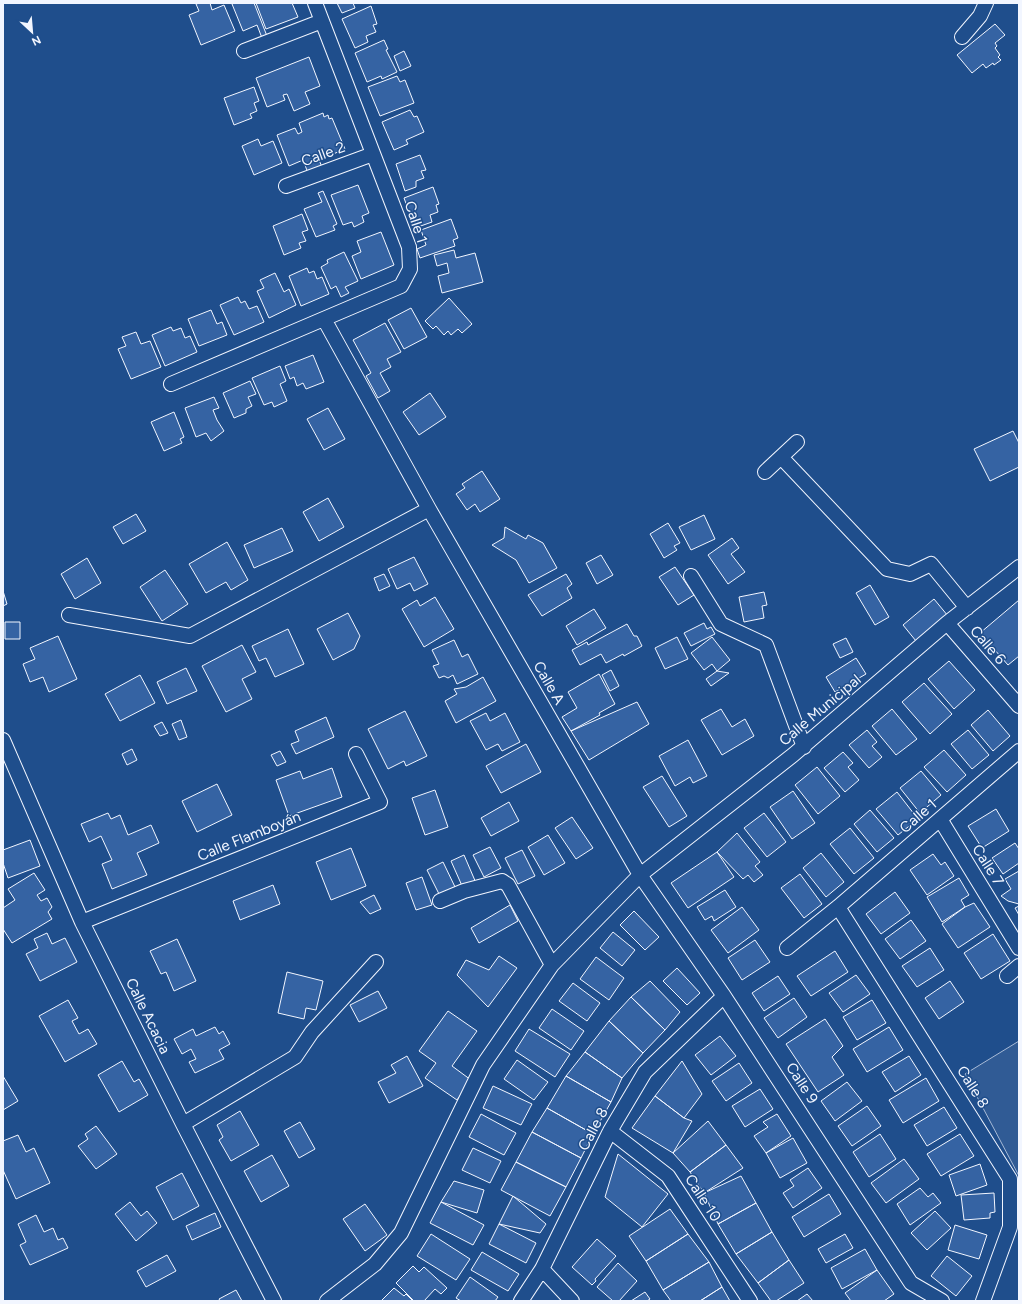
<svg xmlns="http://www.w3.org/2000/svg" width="1022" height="1304" font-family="Figtree,sans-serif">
  <rect width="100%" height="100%" fill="#1f4e8c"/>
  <path fill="#305b95" stroke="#a8bbd7" d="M1019,1041V1176L965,1074Z"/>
  <path fill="#3563a3" stroke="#f2f6ff" d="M200,3H210L212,10L224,5L235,31L201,45L189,15L199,11L196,4Z
    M234,3H254L267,36L262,38L257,25L243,31L232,4Z
    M256,3H292L298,17L266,29Z
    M337,3H353L355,8L342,13Z
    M371,6L377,24L373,25L376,32L366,36L368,42L355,48L342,19Z
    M995,24L1005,35L995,43L997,46L995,48L1000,55L998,57L1001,60L994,65L993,63L986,68L983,64L972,73L957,55Z
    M384,40L388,49L386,50L397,72L382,79L381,76L367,82L355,53Z
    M404,51L411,66L400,71L394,56Z
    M309,57L320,86L305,92L310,104L294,111L287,94L283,95L285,100L267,107L256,78Z
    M397,76L400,82L405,80L414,103L380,116L368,87Z
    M254,87L259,101L254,103L257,111L250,114L252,118L234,125L224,98Z
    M410,110L414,117L417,116L424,132L406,140L408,144L394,150L382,122Z
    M323,113L324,117L328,115L329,119L332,118L345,149L319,160L322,167L308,173L303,160L289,166L277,135L295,128L298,134L302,132L299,123Z
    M258,139L261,146L273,141L282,163L254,175L242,146Z
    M420,155L426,170L421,171L424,178L416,181V187L405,191L396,164Z
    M358,185L369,213L362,216L364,222L354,227L352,222L343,225L331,195Z
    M433,187L439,204L436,205L438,212L430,215L432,222L415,228L404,198Z
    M323,191L337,224L333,226L335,230L316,237L304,209L322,202L318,193Z
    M302,214L308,230L302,232L306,241L299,243L301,248L284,255L273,226Z
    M451,219L458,238L453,240L455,246L420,258L417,249L426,245L421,230Z
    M381,232L394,265L361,279L352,256L361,252L357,241Z
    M454,250L456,258L475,253L483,282L442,293L438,276L449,273L447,263L437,266L434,255Z
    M344,252L358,281L345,287L349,293L341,297L336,286L331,289L321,267L328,263L327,260Z
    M307,268L309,273L314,271L317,279L322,277L329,294L301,306L289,276Z
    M275,273L284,292L289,289L296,305L269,318L257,291L264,288L260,280Z
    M238,297L241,303L245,301L249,309L257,306L264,322L234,335L220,305Z
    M449,298L472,324L462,333L458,329L451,335L448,331L444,335L436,326L433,329L425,321Z
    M411,308L427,337L404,349L388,320Z
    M211,310L217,324L222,322L227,335L199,346L188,319Z
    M385,323L401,352L387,359L391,367L380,373L390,391L378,398L366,376L371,373L353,340Z
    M171,327L173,331L181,328L185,338L190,336L197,352L165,366L152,335Z
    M136,332L141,344L150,341L161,367L131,379L118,349L126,346L122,337Z
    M313,355L324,382L306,389L303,383L297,386L294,377L290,379L285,366Z
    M280,366L286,381L280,384L287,401L274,407L272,402L264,405L252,378Z
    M250,381L256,394L248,397L252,406L246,409V413L234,418L223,393Z
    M430,393L446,417L419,435L403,412Z
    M214,397L219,408L213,410L217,420L224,431L211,441L206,433L196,437L185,408Z
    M328,408L345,439L324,450L307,419Z
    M174,412L184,437L180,439L182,443L164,451L151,422Z
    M1013,431L1019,443V467L990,481L974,449Z
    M482,471L500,499L480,512L475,504L467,510L456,494L465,488L462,484Z
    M328,498L344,527L319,541L303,512Z
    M136,514L146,531L123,544L113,527Z
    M704,515L715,539L691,550L679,527Z
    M668,523L680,543L674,546L677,550L664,558L650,534Z
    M505,527L526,539L528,535L543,543L557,568L529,583L516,560L492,545L504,538Z
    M282,528L293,551L254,568L244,545Z
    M732,538L739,548L731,554L745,572L728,584L708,555Z
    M227,542L248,580L231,590L226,582L206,593L189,564Z
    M601,555L613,575L597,584L586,563Z
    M414,557L428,584L414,591L410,583L397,589L388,569Z
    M87,558L101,583L75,599L61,574Z
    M675,567L694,595L678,605L659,577Z
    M165,570L188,604L162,621L140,587Z
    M384,574L390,586L379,591L374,578Z
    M566,574L572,584L567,588L572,598L542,616L528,595Z
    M870,585L889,617L875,625L856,593Z
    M3,591L7,604L3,606Z
    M764,592L767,605L762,606L764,618L744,622L739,597Z
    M435,597L454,629L424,647L402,609L417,600L420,606Z
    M934,599L948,616L916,641L903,625Z
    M1019,600V656L1008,665L980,633Z
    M594,609L606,628L577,645L566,626Z
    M348,613L360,636L354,649L333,660L317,629Z
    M5,622H20V639H5Z
    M704,623L707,629L711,627L715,634L691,646L684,633Z
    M627,624L634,636H637L642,646L624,656L623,654L606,663L601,654L580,665L572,650L587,642L588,645Z
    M288,629L304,664L275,677L266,658L259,661L252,646Z
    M58,636L77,679L49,692L43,677L30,682L23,664L35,659L30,648Z
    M677,637L688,659L665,669L655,648Z
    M712,637L730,660L717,671L712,664L704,670L691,653Z
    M846,638L853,652L840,658L833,644Z
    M454,640L462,657L468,654L478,674L457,684L453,675L448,678L444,676L439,678L433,666L439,664L432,650Z
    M242,645L256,672L242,679L252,699L226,712L202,666Z
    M856,658L866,674L835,692L826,677Z
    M949,661L975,690L954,709L928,679Z
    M186,668L197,691L167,704L157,682Z
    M611,670L619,686L610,691L602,675Z
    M717,671L729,673L711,686L706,679Z
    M599,674L615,704L599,713L600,715L571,731L562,717L577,708L568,692Z
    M140,675L155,703L120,721L105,694Z
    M483,677L496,701L456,723L445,701L457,694L454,689L466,687Z
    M924,683L952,714L930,734L902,702Z
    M637,702L649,724L589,760L571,731Z
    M721,709L732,727L745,719L754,736L722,755L701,720Z
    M892,709L917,739L896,755L872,726Z
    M988,710L1010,736L993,751L971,725Z
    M405,711L427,756L406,766L404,761L388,769L368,729Z
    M486,713L490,721L505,713L520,742L502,751L498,744L486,750L470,721Z
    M326,717L334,737L296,754L291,744L299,741L295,731Z
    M181,720L187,737L179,740L172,724Z
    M162,722L168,733L160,736L154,726Z
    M867,730L877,742L872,746L882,757L869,768L849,745Z
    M968,730L989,755L972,769L951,744Z
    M688,740L707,776L693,783L690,777L675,786L659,756Z
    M526,744L541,772L501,793L486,766Z
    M132,749L137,760L127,765L122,754Z
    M944,750L966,775L947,792L924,767Z
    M280,751L286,762L277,766L271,755Z
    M843,752L853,763L848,767L859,780L845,792L824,768Z
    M817,767L840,796L818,814L795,785Z
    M332,768L342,797L289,816L276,780L300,771L303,779Z
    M921,771L941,795L920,813L900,788Z
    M662,776L687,816L669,827L643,787Z
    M217,784L232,815L197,832L182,801Z
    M435,790L448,827L425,835L412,798Z
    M793,791L815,823L792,839L770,807Z
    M897,792L918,819L898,835L876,809Z
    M509,802L519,821L491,836L481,818Z
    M996,809L1009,831L982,848L968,826Z
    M870,810L894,838L877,852L854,824Z
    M108,813L111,819L120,815L128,835L151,825L159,843L137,853L147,875L112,889L102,864L112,860L101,836L89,842L81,824Z
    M764,813L786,842L767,857L744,828Z
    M572,817L593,848L576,859L555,828Z
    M850,828L874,858L854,874L830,844Z
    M737,833L760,862L755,866L763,875L754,882L748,875L743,879L717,852Z
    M548,835L565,863L544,875L528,847Z
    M30,840L40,866L8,878L3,863V850Z
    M1015,843L1019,849V863L1003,874L992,858Z
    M490,847L501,868L484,877L473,855Z
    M351,848L366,886L331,900L316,862Z
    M522,850L535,876L518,884L505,858Z
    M717,852L734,877L688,908L671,883Z
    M821,853L844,882L826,897L803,868Z
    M933,854L941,865L945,862L954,876L927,895L910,870Z
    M464,855L476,883L463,888L451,861Z
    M443,862L456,889L440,896L427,870Z
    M1019,871V904L1008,901L1001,896L1011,889L1005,879Z
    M34,873L45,890L37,895L41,901L47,898L52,907L48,912L52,919L12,943L3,929V908L15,900L8,889Z
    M800,874L822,904L804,918L781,888Z
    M422,877L432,905L416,910L406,883Z
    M959,878L969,895L961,900L965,907L942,922L927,897Z
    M273,885L280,904L240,920L233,901Z
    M725,890L736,907L714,921L712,916L705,920L697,907Z
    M895,892L910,913L881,934L866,914Z
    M374,895L381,909L370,914L360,902Z
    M974,903L990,927L958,948L942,924L965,907Z
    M510,905L518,921L479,943L471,928Z
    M1019,906V915L1015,908Z
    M742,907L759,930L728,953L711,930Z
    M634,911L659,937L645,950L620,925Z
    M911,920L926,941L900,959L885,939Z
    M613,932L635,950L622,966L600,948Z
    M47,933L52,944L65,938L77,962L40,981L26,954L38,948L34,939Z
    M993,934L1010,961L981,979L964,953Z
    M177,939L196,981L174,991L166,972L161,974L150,951Z
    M755,940L770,962L742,980L728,958Z
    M930,948L944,970L917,987L902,966Z
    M835,951L848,972L811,996L797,976Z
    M499,956L517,968L488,1007L457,975L466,960L489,970Z
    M596,957L624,978L609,1000L580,979Z
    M677,968L700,993L687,1005L663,981Z
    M287,972L323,981L316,1010L306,1008L304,1019L278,1013Z
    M856,975L870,994L843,1012L829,993Z
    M778,976L790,994L764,1011L752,993Z
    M650,981L680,1012L665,1030L631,997Z
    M950,981L964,1002L939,1019L925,998Z
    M573,983L600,1003L587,1021L559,1001Z
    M378,991L387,1008L359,1022L350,1005Z
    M631,997L665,1030L643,1053L609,1021Z
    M794,998L807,1017L778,1038L764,1018Z
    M68,1000L78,1018L72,1021L79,1034L88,1029L97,1044L65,1062L39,1016Z
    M872,1000L886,1023L857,1040L843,1017Z
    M552,1009L584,1031L571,1050L539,1028Z
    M448,1011L477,1031L452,1066L471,1080L457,1100L425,1078L436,1063L419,1051Z
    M825,1019L843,1046L832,1057L844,1075L818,1092L786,1044Z
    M609,1021L643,1053L622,1078L585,1052Z
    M215,1027L219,1034L223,1031L230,1044L219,1050L224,1059L195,1073L189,1062L196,1059L191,1049L182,1054L174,1039L193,1029L196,1036Z
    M889,1027L903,1050L867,1072L853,1049Z
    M529,1029L570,1054L555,1077L515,1051Z
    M720,1036L736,1056L711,1075L695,1055Z
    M585,1052L622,1078L611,1102L566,1076Z
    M407,1056L423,1086L389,1103L378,1082L396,1073L391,1065Z
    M909,1056L921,1075L895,1092L882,1072Z
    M517,1060L548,1082L534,1100L504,1079Z
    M122,1061L134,1082L139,1079L148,1095L119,1112L98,1075Z
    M682,1061L702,1094L684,1118L655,1096Z
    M739,1063L752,1083L726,1101L712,1081Z
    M3,1076L18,1101L3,1110Z
    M566,1076L611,1102L593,1134L547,1108Z
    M926,1078L939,1101L903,1123L889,1100Z
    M847,1082L862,1101L835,1121L821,1101Z
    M493,1086L532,1104L521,1125L483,1108Z
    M760,1089L773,1109L745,1127L732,1106Z
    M655,1096L684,1118L692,1121L673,1153L632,1128Z
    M867,1106L881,1126L852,1146L838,1126Z
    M944,1107L957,1128L927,1146L914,1125Z
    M547,1108L593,1134L581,1158L532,1132Z
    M240,1111L259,1145L231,1161L219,1140L223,1137L217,1125Z
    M481,1114L516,1133L504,1155L469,1137Z
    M777,1114L791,1136L766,1153L754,1136L768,1127L763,1122Z
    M708,1121L726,1145L690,1172L673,1153Z
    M300,1122L315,1149L299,1158L284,1131Z
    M96,1126L117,1154L96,1169L78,1146L88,1139L85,1134Z
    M532,1132L581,1158L566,1187L516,1162Z
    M880,1134L896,1159L869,1177L853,1152Z
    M960,1134L974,1156L941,1176L927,1154Z
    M18,1135L26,1152L34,1148L50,1183L16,1199L3,1170V1141Z
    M793,1138L807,1163L780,1178L766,1153Z
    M726,1145L743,1168L704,1193L690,1172Z
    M473,1148L501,1161L490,1183L462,1170Z
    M618,1154L668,1194L642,1227L605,1197Z
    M272,1155L289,1186L261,1202L244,1171Z
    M904,1159L919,1179L886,1203L871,1183Z
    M516,1162L566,1187L550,1216L501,1190Z
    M980,1164L987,1185L956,1196L949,1175Z
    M808,1168L822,1188L793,1208L783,1193L794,1186L790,1180Z
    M182,1173L199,1206L173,1220L156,1187Z
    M741,1176L756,1203L718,1224L704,1193Z
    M454,1181L484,1190L477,1213L441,1202Z
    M920,1188L928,1197L933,1193L941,1203L910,1225L897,1204Z
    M994,1193L995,1212L990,1213V1218L964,1220L961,1195Z
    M829,1194L841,1214L804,1237L792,1217Z
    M513,1196L546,1224L540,1233L499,1224Z
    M130,1202L141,1216L147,1211L157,1223L136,1241L115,1214Z
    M441,1202L484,1225L473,1245L430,1223Z
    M756,1203L772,1232L736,1254L718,1224Z
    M365,1204L387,1235L365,1251L343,1219Z
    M670,1209L688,1234L646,1261L629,1236Z
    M935,1211L951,1228L927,1250L911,1233Z
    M215,1213L221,1227L192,1240L186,1226Z
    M36,1215L44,1232L53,1228L58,1240L63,1238L68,1248L30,1265L20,1245L26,1242L18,1224Z
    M499,1224L536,1243L526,1263L489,1244Z
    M955,1225L987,1235L979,1259L948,1250Z
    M772,1232L789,1260L758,1283L736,1254Z
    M431,1234L470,1259L456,1280L417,1256Z
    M688,1234L709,1262L663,1290L646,1261Z
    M845,1234L853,1248L826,1263L818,1249Z
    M597,1239L616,1256L595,1279L596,1281L592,1285L572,1267Z
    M865,1249L877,1270L842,1289L831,1268Z
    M482,1252L519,1274L508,1291L471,1270Z
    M167,1255L176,1271L146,1287L137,1271Z
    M947,1256L972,1276L956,1296L931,1276Z
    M789,1260L804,1283L776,1301H771L758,1283Z
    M709,1262L722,1287L700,1301H671L663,1290Z
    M618,1263L637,1281L619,1301H613L597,1287Z
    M413,1266L419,1272L424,1267L447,1288L441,1294L435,1289L424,1301H414L396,1283Z
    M877,1270L894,1294L884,1301H851L845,1293Z
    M470,1277L498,1297L495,1301H461L456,1298Z
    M722,1287L730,1301H700Z
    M394,1288L404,1296L406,1294L413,1301H381Z
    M236,1290L242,1301H220L219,1299Z
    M645,1292L650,1299L647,1301H631Z
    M807,1294L813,1301H797Z"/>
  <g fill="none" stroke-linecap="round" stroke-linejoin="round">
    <g stroke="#f2f6ff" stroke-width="16">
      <path id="minor" d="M962,37L980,16L986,3
        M244,51L322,21
        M286,186L373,154
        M324,319L429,509L640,875L724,996L911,1283L942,1301
        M171,384L401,286L410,269L409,247L315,3
        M781,457L887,569L910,574L931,564L967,608
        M765,472L797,442
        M691,576L721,624L766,645L804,747
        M69,615L190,636L429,509
        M947,623L1019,706
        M3,740L82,922L183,1124L274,1301
        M940,819L1019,948
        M440,901L464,891L502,881L508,885L552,965
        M838,907L1010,1179V1227L983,1301
        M82,922L380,802L356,754
        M787,948L838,907L1019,751
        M1007,976L1019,966
        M183,1124L295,1057L312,1032L376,962
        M610,1131L668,1176L750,1301
        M542,1269L572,1301
        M327,1301L375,1264L401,1233L483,1065L552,965L640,875L793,755L947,623L1019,567
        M521,1301L542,1269L610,1131L645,1072L724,996"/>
    </g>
    <use href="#minor" stroke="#1f4e8c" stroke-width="14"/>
  </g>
  <g text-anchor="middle" stroke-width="3" stroke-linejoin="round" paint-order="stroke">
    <g font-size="15" fill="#f2f6ff" stroke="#1f4e8c">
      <text transform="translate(323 154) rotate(-20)" y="5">Calle 2</text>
      <text transform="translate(416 222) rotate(72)" y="5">Calle 1</text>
      <text transform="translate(988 645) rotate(49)" y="5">Calle 6</text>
      <text transform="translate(549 683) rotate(60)" y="5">Calle A</text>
      <text transform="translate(820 710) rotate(-40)" y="5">Calle Municipal</text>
      <text transform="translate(918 816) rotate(-41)" y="5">Calle 1</text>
      <text transform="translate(249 836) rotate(-22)" y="5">Calle Flamboyán</text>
      <text transform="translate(988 865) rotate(58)" y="5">Calle 7</text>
      <text transform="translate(148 1016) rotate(64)" y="5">Calle Acacia</text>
      <text transform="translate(802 1083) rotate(57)" y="5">Calle 9</text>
      <text transform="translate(973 1087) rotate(58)" y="5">Calle 8</text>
      <text transform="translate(593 1129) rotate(-62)" y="5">Calle 8</text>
      <text transform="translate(703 1198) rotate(57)" y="5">Calle 10</text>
    </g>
  </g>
  <rect width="1022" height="1304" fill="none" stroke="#f2f6ff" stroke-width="8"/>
  <g transform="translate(32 32) rotate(154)" stroke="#1f4e8c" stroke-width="3" paint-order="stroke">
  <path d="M0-3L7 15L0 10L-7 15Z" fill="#f2f6ff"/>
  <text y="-6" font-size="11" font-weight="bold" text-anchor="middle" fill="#f2f6ff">N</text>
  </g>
</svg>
